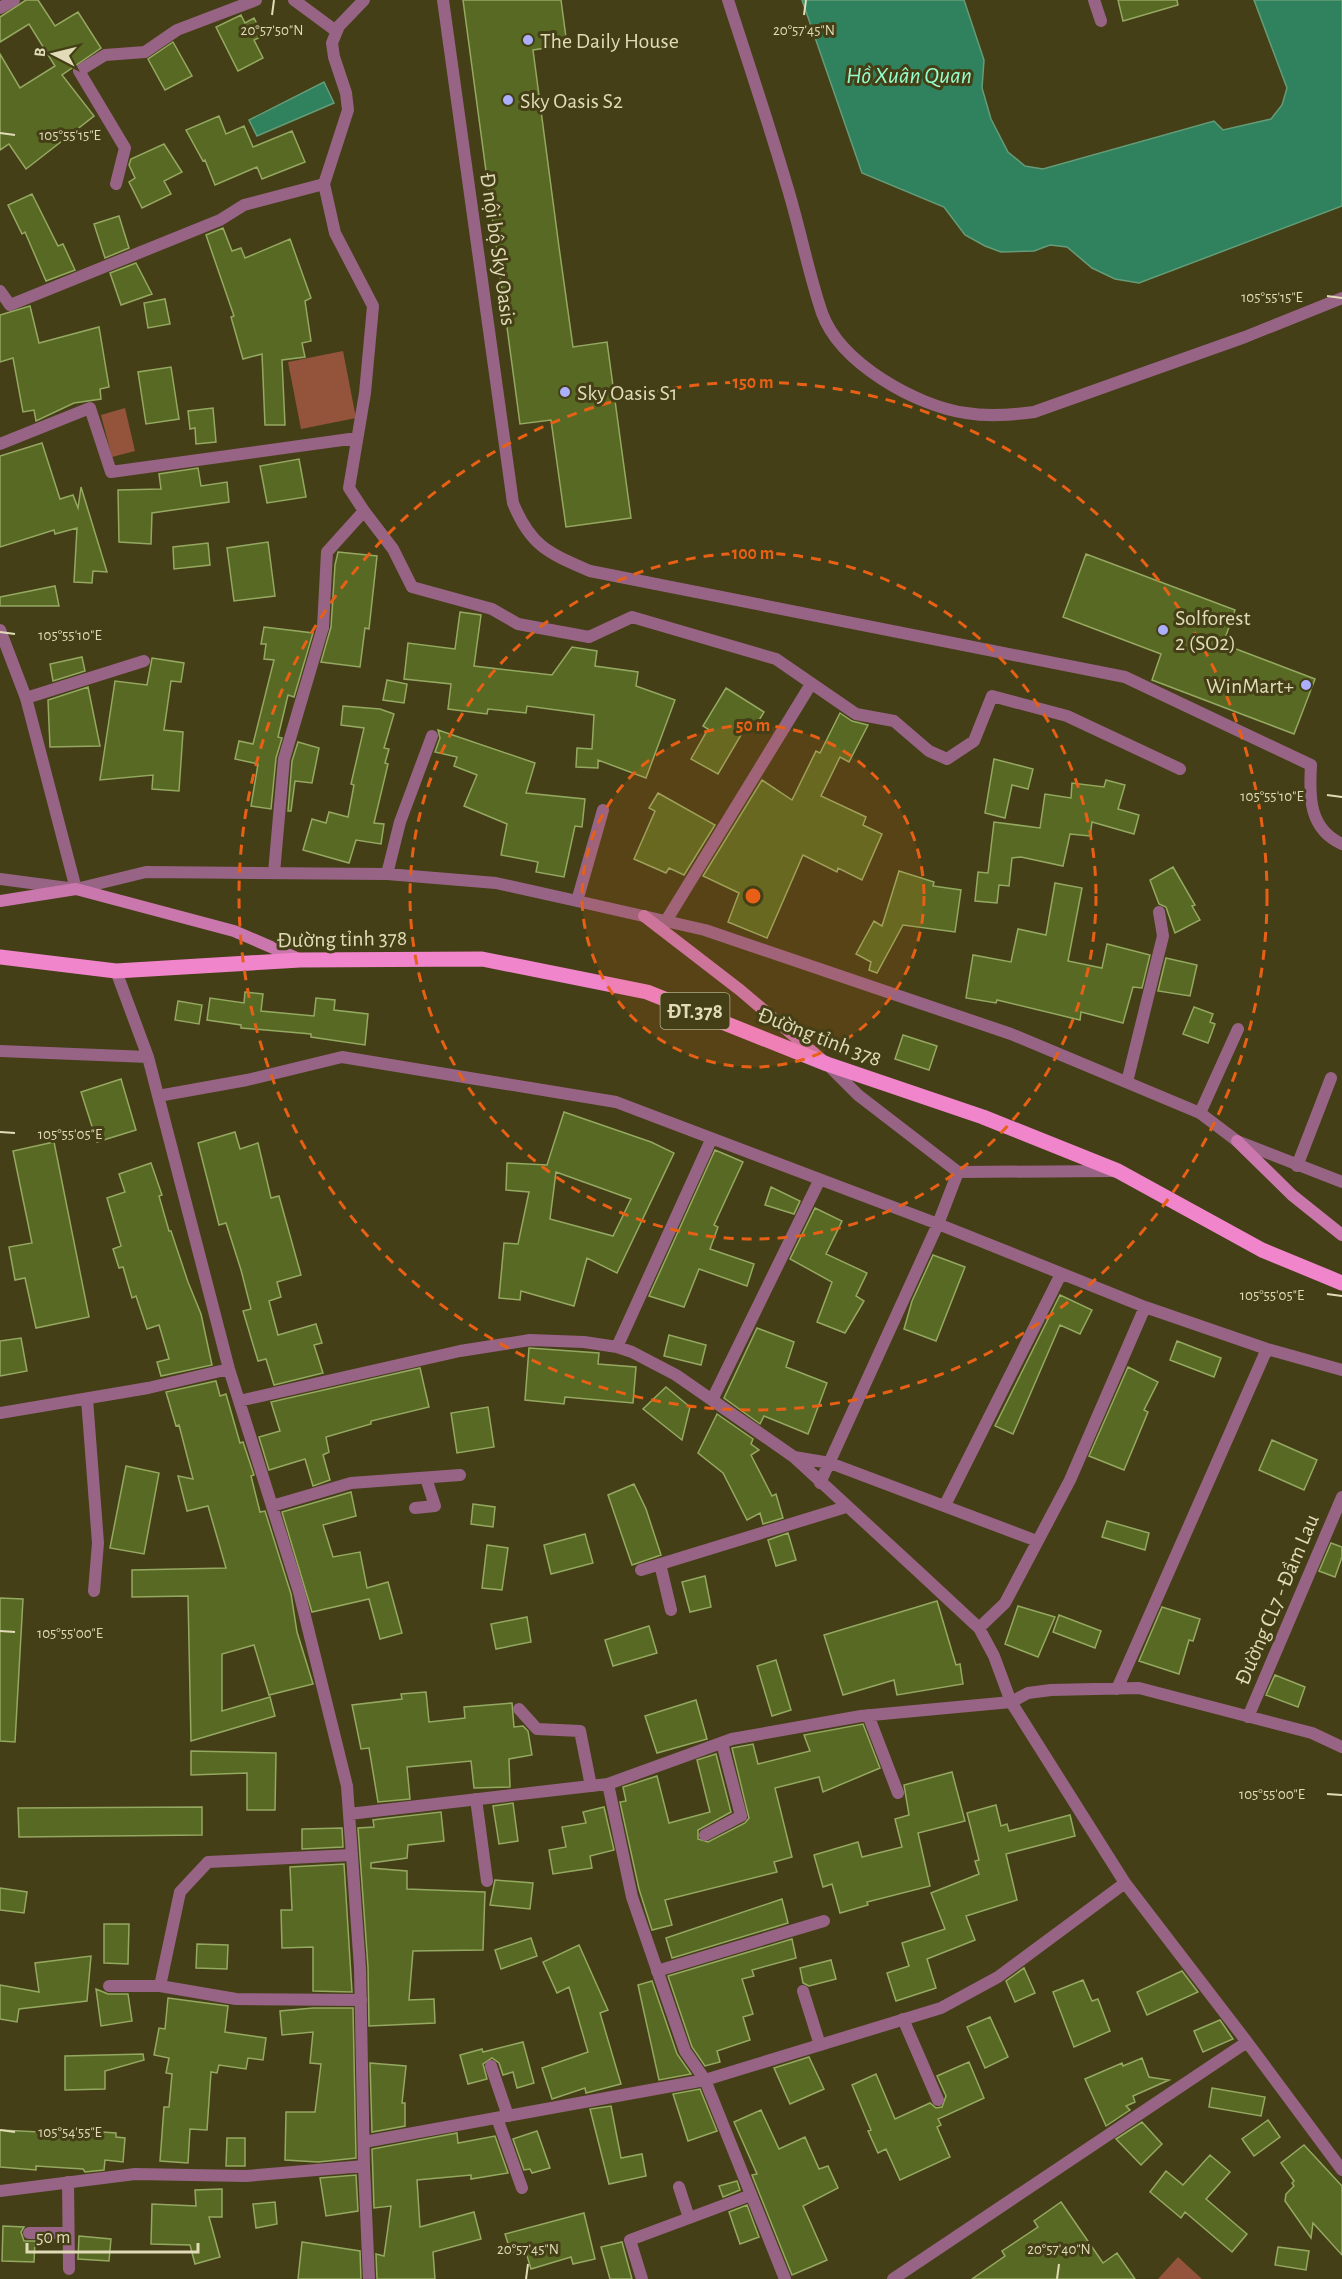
<svg xmlns="http://www.w3.org/2000/svg" width="1342" height="2279" font-family="'Alegreya Sans',sans-serif">
  <rect width="100%" height="100%" fill="#443f16"/>
  <path fill="#94543c" d="M343,351L356,418L301,429L288,362Z
    M125,408L135,451L112,457L101,415Z
    M1178,2257L1202,2279H1158Z"/>
  <path fill="#30815d" stroke="#659c78" stroke-width="1.5" d="M802,0H964L984,60L982,88L991,119L1008,152L1025,166L1043,169L1214,121L1223,130L1271,119L1282,105L1287,88L1254,0H1342V206L1139,283L1115,279L1092,268L1067,247L1050,245L1034,251L1001,252L985,246L965,235L944,207L862,173Z
    M324,82L334,103L257,136L249,120Z"/>
  <path fill="#586923" stroke="#95a861" stroke-width="1.5" fill-rule="evenodd" d="M26,0H38L55,26L78,12L101,48L62,75L94,116L26,169L9,144L0,150V54L20,88L55,66L29,24L0,42V17Z
    M463,0H561L567,45L533,50L559,247L573,347L607,342L631,518L566,527L551,420L520,424Z
    M1118,0H1177L1178,5L1123,21Z
    M241,15L245,23L254,18L263,36L254,40L263,58L238,71L216,27Z
    M173,42L192,76L165,90L148,59Z
    M219,116L226,134L244,126L253,147L292,131L305,162L262,179L257,167L215,185L205,160L203,161L186,130Z
    M164,144L182,172L164,181L171,194L142,208L129,182L135,178L129,165L131,159Z
    M32,194L58,246L63,244L75,270L46,281L25,232L22,234L8,205Z
    M119,216L129,248L105,258L94,224Z
    M223,228L232,251L241,248L245,258L290,239L311,298L305,301L311,341L302,343L305,357L282,360L285,425H265L262,354L243,359L231,317L234,316L206,235Z
    M136,263L152,294L121,305L110,273Z
    M165,299L170,324L148,328L144,303Z
    M30,306L39,343L99,327L109,387L100,389L101,399L74,403L36,421L34,410L23,412L13,358L0,362V315Z
    M171,367L179,419L146,424L138,372Z
    M213,408L216,442L196,444L195,428L190,429L188,411Z
    M42,443L60,499L73,495L78,508L81,487L107,572L93,571L92,583L74,582L77,528L55,534L54,530L0,547V456Z
    M299,459L306,497L267,503L260,466Z
    M198,468L201,486L227,482L229,502L152,513L151,544L119,542L118,490L161,489L159,474Z
    M268,542L275,596L234,601L227,548Z
    M208,543L210,565L174,569L173,547Z
    M338,552L377,556L369,629L365,628L360,667L321,662L331,627L335,565Z
    M1086,554L1235,610L1223,644L1315,679L1294,734L1152,680L1161,654L1063,617Z
    M55,586L59,606H0V597Z
    M460,612L481,615L474,666L552,675L572,647L597,651L595,666L638,672L636,686L675,700L646,778L598,760V768L576,767L577,748L592,749L594,715L527,706L526,713L488,709L487,714L448,709L451,684L404,679L408,643L455,649Z
    M264,627L313,633L294,697L288,695L278,737L282,738L276,758L271,809L251,806L258,764L235,759L239,741L253,744L274,660L264,659L266,644H261Z
    M82,657L85,671L53,681L50,664Z
    M152,658L184,663L181,682L171,681L164,730L183,732L179,791L152,789L153,775L100,780L115,681L147,685Z
    M387,680L407,684L404,703L383,700Z
    M88,687L100,746L50,747L48,700Z
    M726,688L764,712L755,727L748,723L718,774L691,759L708,729L703,726Z
    M343,706L380,709L394,714L384,748L389,749L385,763L388,764L374,823L384,824L381,844L356,840L349,863L303,850L312,819L326,823L329,812L348,817L354,785L351,784L364,728L341,725Z
    M840,713L852,721L868,725L849,762L840,757L821,796L866,817L863,825L882,834L862,880L838,868L837,872L803,855L767,938L728,922L739,893L703,876L762,780L792,800L816,751L820,753Z
    M438,730L535,763L526,793L585,799L582,827L575,826L564,877L536,872L538,862L501,855L507,824L464,806L477,775L454,766L457,757L435,752L440,738Z
    M298,742L319,748L312,783L295,781L291,811H288L292,761Z
    M994,759L1033,769L1028,789L1012,785L1005,818L985,813Z
    M1106,780L1125,785L1118,809L1139,815L1134,834L1092,822L1090,836L1070,834L1063,866L1021,857L1012,858L1009,886L999,885L997,903L975,901L978,872L988,873L994,822L1040,828L1045,794L1071,798L1072,783L1104,787Z
    M658,793L715,825L684,875L669,868L666,873L634,859L655,811L649,808Z
    M1173,867L1195,905L1192,906L1200,920L1175,933L1166,907L1159,904L1150,880Z
    M899,871L934,882L933,886L961,890L955,932L903,925L877,973L869,970L871,962L856,954L874,921L882,926Z
    M1055,883L1082,888L1068,961L1102,968L1107,944L1150,955L1142,988L1133,987L1123,1023L1081,1012L1080,1020L997,1000L996,1003L966,998L973,955L1011,962L1018,929L1046,935Z
    M1166,958L1197,965L1190,996L1158,991Z
    M245,992L263,994L261,1011L314,1016L316,998L335,1000L334,1010L368,1014L365,1045L311,1037V1034L241,1028V1025L207,1020L210,998L244,1003Z
    M178,1001L202,1005L199,1024L175,1020Z
    M1194,1007L1213,1014L1210,1022L1215,1024L1208,1043L1183,1034Z
    M903,1035L937,1046L929,1070L895,1059Z
    M121,1079L136,1130L97,1142L81,1092Z
    M564,1112L651,1142L674,1153L617,1273L587,1258L574,1306L521,1291L520,1300L499,1298L504,1243L518,1244L529,1192L506,1190L507,1163L547,1165ZM556,1172L631,1199L613,1236L550,1219Z
    M235,1132L240,1149L258,1143L271,1198L279,1196L301,1275L277,1282L281,1297L269,1301L278,1335L316,1324L322,1343L314,1345L323,1373L274,1385L266,1359L258,1361L243,1311L251,1309L241,1270L226,1223L219,1225L198,1143Z
    M54,1142L89,1317L36,1328L25,1278L15,1280L9,1247L32,1243L13,1151Z
    M715,1150L743,1162L714,1225L718,1227L710,1249L754,1264L747,1286L699,1269L684,1307L649,1296Z
    M151,1163L162,1195L159,1196L169,1231H171L188,1282L201,1314L212,1365L161,1376L157,1362L169,1359L159,1325L147,1329L136,1296L132,1298L123,1267L119,1268L113,1249L121,1246L107,1198L125,1192L119,1174Z
    M771,1187L800,1201L794,1214L765,1205Z
    M815,1208L842,1221L826,1254L867,1273L856,1296L864,1301L845,1333L817,1322L832,1282L790,1259Z
    M933,1255L965,1267L936,1341L904,1329L912,1301Z
    M1060,1295L1092,1310L1080,1334L1060,1325L1013,1434L995,1426Z
    M757,1328L794,1342L786,1367L827,1383L808,1434L764,1416L760,1424L724,1398Z
    M669,1335L706,1345L701,1365L664,1356Z
    M21,1338L27,1371L0,1376V1341Z
    M1177,1341L1221,1358L1214,1377L1170,1360Z
    M529,1348L599,1353L598,1364L636,1367L633,1403L565,1397L564,1404L525,1400Z
    M1128,1367L1158,1382L1144,1410L1148,1412L1124,1470L1089,1456Z
    M420,1368L429,1407L371,1421V1424L326,1437L329,1452L323,1455L330,1480L313,1486L305,1459L269,1470L259,1437L280,1431L271,1402Z
    M216,1381L220,1396L226,1394L240,1443L243,1442L254,1475L251,1476L260,1512L265,1511L291,1594L297,1632L313,1684L269,1695L254,1645L222,1654V1711L270,1697L275,1716L191,1741L188,1596L132,1597V1570L226,1568L208,1506L187,1511L178,1476L193,1479L179,1425L176,1426L166,1392Z
    M666,1387L690,1407L682,1440L643,1409Z
    M488,1407L494,1447L457,1453L451,1413Z
    M717,1414L753,1439L751,1444L759,1450L751,1455L772,1496L776,1494L783,1518L763,1524L760,1513L747,1520L723,1473L698,1453Z
    M1272,1440L1317,1460L1304,1490L1259,1470Z
    M126,1466L159,1473L144,1554L110,1548Z
    M634,1484L646,1509L661,1555L632,1565L608,1495Z
    M351,1492L356,1516L323,1525L333,1557L360,1552L367,1588L388,1582L402,1633L380,1639L369,1599L312,1612L282,1512Z
    M473,1504L495,1507L493,1527L471,1524Z
    M1107,1521L1149,1533L1145,1550L1102,1537Z
    M788,1533L796,1560L776,1566L768,1540Z
    M585,1534L593,1563L551,1574L544,1545Z
    M1331,1543L1342,1547V1557L1335,1577L1319,1571Z
    M487,1545L508,1548L502,1590L482,1588Z
    M705,1576L711,1607L690,1612L682,1582Z
    M0,1598L23,1599L15,1742L0,1741Z
    M937,1601L956,1665L960,1664L963,1684L897,1695L894,1680L843,1695L824,1635Z
    M1018,1606L1055,1617L1038,1657L1005,1644Z
    M1162,1607L1200,1619L1193,1641L1189,1640L1179,1674L1139,1661Z
    M1059,1615L1101,1631L1095,1648L1053,1632Z
    M527,1617L531,1642L496,1649L491,1624Z
    M649,1626L657,1653L613,1666L605,1640Z
    M776,1660L791,1710L772,1716L757,1666Z
    M1275,1675L1305,1687L1298,1707L1266,1695Z
    M426,1692L429,1722L465,1718L464,1707L512,1703L514,1727L523,1726L528,1731L532,1755L509,1759L510,1787L474,1788L471,1761L407,1767L410,1799L378,1802L369,1748L361,1749L352,1705L402,1699L401,1694Z
    M696,1700L707,1739L657,1753L645,1716Z
    M863,1724L880,1768L823,1792L819,1777L775,1788L792,1857L774,1862L777,1872L665,1900L672,1925L652,1930L639,1889L620,1802L626,1801L623,1787L657,1776L669,1823L710,1812L697,1760L716,1754L731,1812L698,1830V1839L708,1842L745,1823L749,1818L732,1748L753,1744L758,1764L810,1751L804,1735Z
    M191,1751L276,1753L275,1810H247V1773L191,1775Z
    M952,1772L965,1821L918,1833L930,1886L867,1902L868,1905L840,1913L832,1884L823,1887L814,1855L858,1842L862,1857L902,1847L895,1819L909,1815L904,1785Z
    M513,1803L518,1841L499,1844L493,1806Z
    M996,1805L1001,1826L1007,1824L1009,1831L1070,1815L1075,1836L1006,1854L1017,1900L966,1916L975,1940L927,1959L936,1988L896,2001L887,1973L909,1966L902,1943L945,1929L931,1893L979,1874L975,1861L979,1860L967,1813Z
    M202,1807V1835L19,1837L18,1808Z
    M604,1807L614,1850L590,1856L592,1868L553,1874L549,1850L566,1847L562,1827L586,1823L583,1812Z
    M441,1812L444,1841L408,1845L407,1858L371,1863V1868L407,1871V1889L485,1892L483,1950L413,1951L409,2000L434,1999L435,2023L369,2026L368,1967L358,1828L374,1827L373,1820L380,1819Z
    M342,1828L343,1847L302,1849V1829Z
    M344,1864L352,1992L313,1991V1947L282,1948L281,1910H292L290,1867Z
    M495,1880L533,1883L530,1909L490,1905Z
    M0,1888L27,1892L24,1913L0,1910Z
    M782,1899L788,1923L672,1958L666,1938Z
    M104,1924H129L128,1964L104,1963Z
    M531,1938L537,1956L501,1969L495,1950Z
    M792,1939L796,1958L752,1970L754,1976L742,1979L753,2014L743,2017L750,2040L717,2051L720,2062L705,2066L692,2047L668,1976Z
    M197,1944L228,1945L227,1969L196,1968Z
    M579,1945L608,2010L600,2013L621,2084L586,2093L585,2088L552,2099L542,2068L588,2052L569,1987L557,1993L543,1962Z
    M91,1956L87,2001L19,2009L17,2022L0,2019V1985L39,1992L35,1963Z
    M831,1960L836,1979L809,1986L803,1983L800,1968Z
    M1024,1968L1035,1993L1015,2002L1006,1981Z
    M1182,1971L1198,1992L1147,2015L1137,1992Z
    M1083,1980L1092,2001L1098,1999L1110,2031L1074,2047L1053,1992Z
    M652,1981L677,2054L691,2074L659,2080L638,1985Z
    M96,1989L108,1994H128L132,2021L101,2026Z
    M168,1998L228,2006L225,2032L266,2038L263,2060L248,2058L246,2069L219,2065L217,2073L211,2072L207,2130L190,2129L188,2163L160,2161L164,2107H169L172,2074L166,2073L169,2058L154,2055L159,2028L165,2029Z
    M313,2008H353L356,2158L318,2162L285,2160L286,2112H315L321,2064L310,2063L313,2032L282,2035L280,2011Z
    M990,2017L1008,2057L985,2068L967,2027Z
    M1220,2020L1233,2039L1203,2052L1194,2031Z
    M523,2042L534,2083L517,2088L513,2072L503,2075L499,2063L492,2058L483,2064L487,2079L468,2084L460,2055L482,2049L483,2052Z
    M143,2054L144,2060L105,2071V2089L65,2090V2056Z
    M809,2057L824,2089L790,2104L774,2068Z
    M1142,2058L1149,2077L1169,2080L1133,2096L1135,2102L1126,2106L1130,2110L1106,2126L1085,2079L1122,2063L1123,2066Z
    M969,2062L984,2098L938,2119L941,2125L937,2127L950,2157L900,2180L886,2149L878,2153L868,2131L871,2130L852,2085L876,2074L895,2119L930,2103L936,2108L942,2107L946,2096L937,2076Z
    M370,2063L406,2066L402,2103H405V2126L372,2132Z
    M1212,2088L1265,2097L1261,2116L1209,2107Z
    M700,2089L717,2131L688,2141L673,2094Z
    M611,2106L621,2158L642,2154L646,2176L609,2184L590,2109Z
    M761,2110L779,2149L805,2137L819,2169L828,2166L838,2188L803,2206L827,2260L792,2275L752,2175L757,2174L734,2122Z
    M1268,2120L1280,2137L1254,2156L1242,2139Z
    M1142,2122L1162,2144L1141,2165L1116,2139Z
    M60,2129L116,2133V2137L125,2138L123,2162L105,2160L104,2170L85,2172L83,2169L36,2166V2170L0,2167V2130L60,2133Z
    M537,2131L550,2168L532,2173L530,2169L524,2170L513,2139Z
    M457,2133L458,2143L495,2136L508,2173L471,2179V2175L417,2180L420,2227L474,2212L481,2239L433,2252L435,2279H377L376,2254L384,2256L391,2206L374,2208L372,2149Z
    M227,2138H245V2166H226Z
    M1304,2145L1342,2186V2255L1313,2223L1311,2238L1285,2201L1286,2194L1294,2186L1292,2183L1294,2181L1281,2163Z
    M1210,2155L1230,2172L1206,2199L1247,2234L1232,2252L1185,2212L1181,2218L1150,2192L1166,2171L1183,2185Z
    M356,2175L358,2211L326,2216L320,2178Z
    M737,2181L740,2190L723,2197L719,2186Z
    M222,2189V2217H209L220,2257L195,2264L190,2245L151,2244L152,2204L196,2206L195,2190Z
    M275,2202L277,2224L256,2228L253,2204Z
    M1061,2202L1103,2263L1117,2253L1135,2279H972L1005,2256L1002,2251L1038,2227L1034,2221Z
    M747,2205L759,2237L740,2244L729,2212Z
    M584,2213L595,2259L573,2264L571,2257L531,2269L525,2249L511,2253L505,2234Z
    M3,2226L24,2227L21,2232L24,2241H35L34,2262L2,2261Z
    M79,2236L111,2239L109,2261L78,2259Z
    M302,2242L360,2251L361,2279H298Z
    M622,2242L632,2279H610L601,2247Z
    M1278,2247L1309,2251L1306,2270L1275,2265Z"/>
  <g fill="none" stroke-linecap="round" stroke-linejoin="round">
    <path stroke="#986485" stroke-width="12" d="M294,0L336,31
      M116,184L125,148L79,71L105,55L145,52L177,30L256,0
      M0,291L10,305L220,220L244,205L324,184
      M26,698L144,661
      M274,873L284,759L323,627
      M1127,1082L1163,936L1159,912
      M1200,1113L1238,1029
      M1297,1166L1331,1078
      M415,1508L435,1506L426,1478
      M660,1564L671,1610
      M641,1570L846,1507
      M519,1709L537,1729L580,1731L591,1786
      M476,1799L487,1881
      M705,1835L741,1816L722,1743
      M657,1971L824,1921
      M109,1986H160L180,1892L208,1862L352,1855
      M160,1986L236,1999L361,2000
      M803,1991L820,2045
      M903,2019L938,2100
      M491,2066L508,2116
      M497,2118L522,2188
      M68,2182L69,2269
      M679,2187L689,2218
      M29,2233H68
      M642,2279L630,2240L751,2195"/>
    <path stroke="#986485" stroke-width="12" d="M443,0L513,503C531,547 549,553 590,571L1125,677L1311,765C1309,797 1309,829 1342,844
      M728,0C748,62 769,124 787,186C800,228 808,272 822,313C840,363 916,406 966,413C989,417 1011,415 1034,412L1245,337L1342,298
      M1094,0L1101,21
      M0,8L14,0
      M0,444L90,408L111,472L357,438
      M364,511L393,549L412,587L492,609L518,624L589,637L632,617L776,659L856,714L894,721L929,751L947,759L974,741L992,696L1067,716L1180,769
      M323,627L327,552L364,511L349,488L365,393L373,306L335,233L324,184L348,110L346,93L334,57L332,43L339,26L364,0
      M0,630L26,698L76,889
      M387,874L400,822L432,736
      M0,879L76,889L146,872L387,874L496,883L577,901L705,930L1011,1034L1200,1113L1237,1141L1342,1182
      M577,901L603,810
      M666,921L811,684
      M116,971L148,1057L229,1369L299,1592L347,1786L360,1968L364,2166L369,2279
      M0,1051L148,1057
      M828,1065L858,1095L958,1172L1114,1171
      M158,1096L247,1080L342,1057L616,1102L938,1224L1145,1307L1267,1349L1342,1370
      M617,1347L711,1140
      M87,1399L98,1543L94,1591
      M712,1400L819,1181
      M239,1401L460,1351L530,1340L584,1342L617,1347L632,1352L676,1375L794,1457L921,1574L979,1628L994,1656L1011,1702L861,1716L732,1739L608,1784
      M0,1413L148,1388L229,1369
      M794,1457L830,1463L1037,1541
      M820,1483L938,1224L958,1172
      M945,1505L1061,1274
      M272,1506L351,1483L460,1475
      M979,1628L1005,1603L1070,1480L1145,1307
      M1117,1689L1267,1349
      M868,1715L898,1793
      M1248,1717L1342,1497
      M349,1814L608,1784L632,1897L685,2051L705,2080L785,2279
      M1247,2042L1125,1883L1011,1702L1028,1693L1051,1690L1139,1688L1312,1733L1342,1747
      M364,2142L705,2080L941,2008L998,1977L1125,1883
      M0,2191L135,2174L246,2176L364,2166
      M893,2279L1247,2042L1342,2170"/>
    <path stroke="#ca77ad" stroke-width="12" d="M0,901L76,889L234,931L299,959
      M644,916L740,990L821,1059
      M1237,1141L1292,1195L1342,1235"/>
    <path stroke="#f085cb" stroke-width="15" d="M0,957L116,971L300,960L482,959L647,992L827,1064L983,1117L1118,1171L1262,1250L1342,1283"/>
  </g>
  <path fill="none" stroke="#e1dcb7" stroke-width="2" d="M272,15L274,0M804,15L806,0M0,133L15,135M1327,296L1342,298M0,632L15,634M1327,795L1342,797M0,1132L15,1133M1327,1294L1342,1296M0,1631L15,1632M1327,1794L1342,1795M0,2130L15,2132M526,2279L528,2264M1057,2279L1059,2264"/>
  <circle cx="753" cy="896" r="171" fill="#e86015" fill-opacity=".12"/>
  <g fill="none" stroke="#e86015" stroke-width="3" stroke-dasharray="10 8">
    <circle cx="753" cy="896" r="171"/>
    <circle cx="753" cy="896" r="343"/>
    <circle cx="753" cy="896" r="514"/>
  </g>
  <g fill="#acaffb" stroke="#443f16" stroke-width="2">
    <circle cx="528" cy="40" r="6"/>
    <circle cx="508" cy="100" r="6"/>
    <circle cx="565" cy="392" r="6"/>
    <circle cx="1163" cy="630" r="6"/>
    <circle cx="1306" cy="685" r="6"/>
  </g>
  <g text-anchor="middle" stroke-width="6" stroke-linejoin="round" paint-order="stroke">
    <rect fill="#443f16" stroke="#b2ad87" stroke-width="1.5" x="660.5" y="993" width="69" height="36" rx="4.5"/>
    <g font-size="21" font-weight="bold" fill="#e1dcb7">
      <text x="695" y="1018">ĐT.378</text>
    </g>
    <g font-size="22" fill="#e1dcb7" stroke="#443f16" text-anchor="start">
      <text x="540" y="48">The Daily House</text>
      <text x="520" y="108">Sky Oasis S2</text>
      <text x="577" y="400">Sky Oasis S1</text>
      <text x="1175" y="625">Solforest<tspan x="1175" dy="25">2 (SO2)</tspan></text>
      <text x="1294" y="693" text-anchor="end">WinMart+</text>
    </g>
    <g font-size="22" fill="#e1dcb7" stroke="#443f16">
      <text transform="translate(499 249) rotate(82)" y="8">Đ nội bộ Sky Oasis</text>
      <text transform="translate(342 938) rotate(-1)" y="8">Đường tỉnh 378</text>
      <text transform="translate(820 1036) rotate(21)" y="8">Đường tỉnh 378</text>
      <text transform="translate(1276 1599) rotate(-67)" y="8">Đường CL7 - Đầm Lau</text>
    </g>
    <g font-size="24" font-style="italic" fill="#95fdcb" stroke="#443f16">
      <text x="909" y="83">Hồ Xuân Quan</text>
    </g>
  </g>
  <g font-size="15" text-anchor="middle" fill="#e1dcb7" stroke="#443f16" stroke-width="6" stroke-linejoin="round" paint-order="stroke">
    <text x="272" y="35">20°57'50"N</text>
    <text x="804" y="35">20°57'45"N</text>
    <text x="70" y="140">105°55'15"E</text>
    <text x="1272" y="302">105°55'15"E</text>
    <text x="70" y="640">105°55'10"E</text>
    <text x="1272" y="801">105°55'10"E</text>
    <text x="70" y="1139">105°55'05"E</text>
    <text x="1272" y="1300">105°55'05"E</text>
    <text x="70" y="1638">105°55'00"E</text>
    <text x="1272" y="1799">105°55'00"E</text>
    <text x="70" y="2137">105°54'55"E</text>
    <text x="528" y="2254">20°57'45"N</text>
    <text x="1059" y="2254">20°57'40"N</text>
  </g>
  <circle cx="753" cy="896" r="9" fill="#e86015" stroke="#443f16" stroke-width="3"/>
  <g font-size="18" text-anchor="middle" font-weight="bold" fill="#e86015" stroke="#443f16" stroke-width="6" stroke-linejoin="round" paint-order="stroke">
    <text x="753" y="388">150 m</text>
    <text x="753" y="559">100 m</text>
    <text x="753" y="731">50 m</text>
  </g>
  <g transform="translate(54 54) rotate(277)" stroke="#443f16" stroke-width="4.5" paint-order="stroke">
  <path d="M0-4.5L10 22L0 15L-10 22Z" fill="#e1dcb7"/>
  <text y="-9" font-size="16" font-weight="bold" text-anchor="middle" fill="#e1dcb7">B</text>
  </g>
  <path d="M27 2243v9h171v-9" fill="none" stroke="#e1dcb7" stroke-width="3"/>
  <text x="36" y="2243" font-size="18" fill="#e1dcb7" stroke="#443f16" stroke-width="4.5" paint-order="stroke">50 m</text>
</svg>
